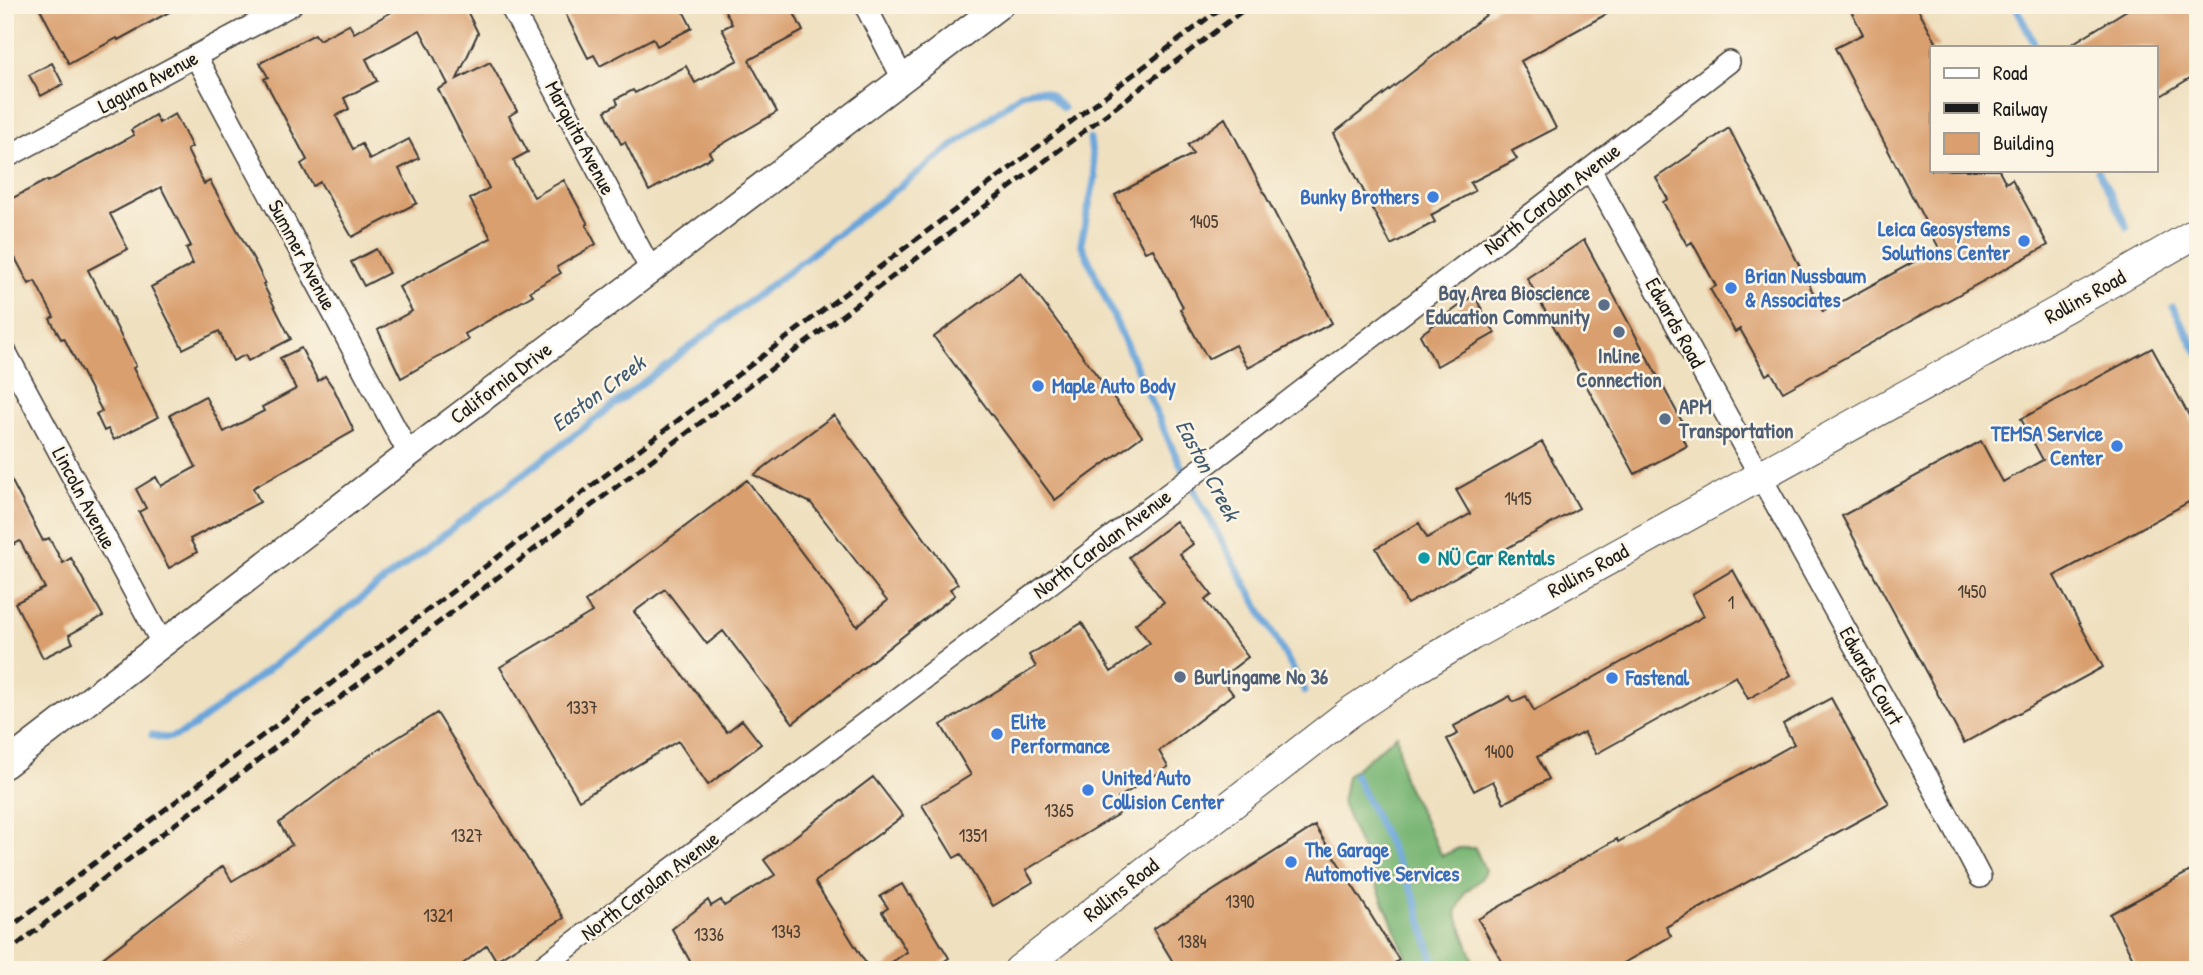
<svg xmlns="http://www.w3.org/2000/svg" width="2203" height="975" font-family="'Patrick Hand',sans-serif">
  <rect width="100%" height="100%" fill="#fcf5e5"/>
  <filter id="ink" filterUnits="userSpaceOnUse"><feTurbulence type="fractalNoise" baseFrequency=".0143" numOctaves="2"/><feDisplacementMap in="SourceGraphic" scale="14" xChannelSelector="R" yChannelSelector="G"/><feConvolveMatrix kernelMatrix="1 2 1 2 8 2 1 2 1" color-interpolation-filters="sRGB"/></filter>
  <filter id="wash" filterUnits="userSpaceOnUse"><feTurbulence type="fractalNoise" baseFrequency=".00686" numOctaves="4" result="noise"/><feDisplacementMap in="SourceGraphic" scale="28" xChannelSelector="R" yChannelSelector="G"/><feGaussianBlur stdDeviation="1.57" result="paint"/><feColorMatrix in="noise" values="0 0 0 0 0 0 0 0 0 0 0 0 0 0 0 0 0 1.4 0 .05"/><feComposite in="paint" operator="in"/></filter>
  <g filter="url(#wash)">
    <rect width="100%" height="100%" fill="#efe0c0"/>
    <path fill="#79b675" stroke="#4a6948" stroke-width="2" d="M1397,735L1403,778L1442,856L1459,848H1475L1485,870L1481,879L1465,892L1456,913L1477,970H1412L1342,803L1347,776Z"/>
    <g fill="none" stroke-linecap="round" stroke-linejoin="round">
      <path stroke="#69a5da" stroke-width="7" d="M2015,5L2036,47
        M1090,139L1095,177L1081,243L1174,452L1204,509L1305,691
        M2098,170L2127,227
        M2173,307L2198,353
        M152,735C169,742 179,735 194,726L1022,93C1045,86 1048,92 1063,108
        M1355,775L1414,896L1436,970"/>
    </g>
    <g id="blocks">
      <path fill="#d99f6e" d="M38,5H182L118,40L117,38L69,64Z
        M390,5H464L478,33L457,79L490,62L517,111L509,116L528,152L513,160L534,197L564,180L588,224L586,225L596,244L557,267L561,273L530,291L533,295L465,334L468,340L401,378L378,330L412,311L399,287L491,238L470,199L489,188L438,89L448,84L420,30L366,59L377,81L344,98L349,109L336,116L353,149L362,144L370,160L409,139L419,158L399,169L417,203L352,237L320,182L313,186L301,164L307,160L264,79L268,77L260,63L315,34L319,40L349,24L354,33L393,11Z
        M561,5H680L692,28L657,46L653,38L600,66L594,55L588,58Z
        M722,5H790L803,31L749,60L777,112L709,152L712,157L649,191L625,142L621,144L605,111L618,104L616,99L633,90L635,93L686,66L695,83L738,60L722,29L732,24Z
        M1499,5H1623L1521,61L1556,128L1512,151L1517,159L1470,183L1475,191L1431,215L1435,222L1391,245L1334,133Z
        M1848,5H1916L1939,47H1932V170H1999L2006,183L2012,179L2048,245L1783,392L1771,372L1766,375L1740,329L1735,332L1710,289L1716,286L1692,242L1687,245L1663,202L1668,199L1656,178L1729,128L1823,312L1939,248L1835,48L1863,34Z
        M2135,5H2198V73L2156,99V47H2067Z
        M52,63L63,84L41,96L29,75Z
        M175,114L192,147L187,150L204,184L210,181L254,260L265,283L263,284L291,339L248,361L245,355L233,361L219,331L183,349L151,287L193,264L186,248L191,246L161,187L110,214L128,249L88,270L136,366L133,368L158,417L114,440L108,429L104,431L96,414L102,411L64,338L61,339L50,319L54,317L35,281L29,284L5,239V202L47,180L48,182L134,135L131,130L155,115L159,123Z
        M1225,118L1332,323L1248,368L1235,345L1208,359L1180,309L1183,307L1153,249L1145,252L1115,195L1193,154L1188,145Z
        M1584,240L1686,429L1681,433L1687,446L1635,474L1527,278Z
        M376,249L389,273L364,286L351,262Z
        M1021,273L1142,436L1055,500L934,337Z
        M1474,295L1495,333L1437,366L1420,335Z
        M301,348L318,381L325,376L334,389L354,431L253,488L260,502L190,539L197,552L169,568L139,512L146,508L136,489L156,477L161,486L196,467L170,415L205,396L224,432L264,411L262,407L296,389L280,358Z
        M2152,348L2198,432V497L2054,576L2103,667L1964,743L1842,516L1981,441L2003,482L2043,460L2021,419Z
        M834,415L958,584L950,589L955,595L793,723L723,631L707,644L665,589L634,612L727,732L742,720L761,744L708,785L678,741L579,800L500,667L592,612L585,602L747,480L857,626L887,601L811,503L754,475Z
        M1542,442L1579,508L1407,604L1376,548L1419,523L1427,538L1470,514L1456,490Z
        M5,468L43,541L49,538L63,563L71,558L103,616L69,635L73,643L43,658L15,603L45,588L20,541L5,549Z
        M1176,521L1193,544L1180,554L1212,595L1205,600L1248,657L1221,678L1233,694L1159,751L1168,767L1118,798L1125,810L1026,870L1033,882L993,906L961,854L954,858L922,805L971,775L941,725L1036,667L1029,655L1082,623L1111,672L1150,643L1135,624L1164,602L1129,557Z
        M1733,570L1791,675L1748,699L1736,676L1596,754L1584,732L1537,757L1549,779L1504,803L1493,781L1474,791L1447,739L1458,734L1454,726L1510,696L1513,702L1526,696L1534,711L1704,616L1692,594Z
        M1831,698L1889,804L1666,927L1671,936L1611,970H1507L1478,919L1617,839L1618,842L1794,744L1783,724Z
        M437,713L564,918L496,960L487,945L455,970H87L223,866L232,881L292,845L279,823L370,755Z
        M873,777L903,816L815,882L870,970H695L672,929L708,900L711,906L721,900L724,906L775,875L764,860Z
        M1315,826L1399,960L1384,970H1178L1153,929Z
        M2198,867V970H2139L2110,914Z
        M902,884L909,896L911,895L949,958L930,970H880L907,952L882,912L888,908L880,896Z"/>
    </g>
  </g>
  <g filter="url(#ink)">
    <use href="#blocks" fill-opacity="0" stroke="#3c3935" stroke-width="2"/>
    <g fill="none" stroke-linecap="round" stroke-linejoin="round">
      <g stroke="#3c3935" stroke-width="24">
        <path id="minor" d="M510,5L651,270
          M865,5L903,79
          M196,57L409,454
          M5,158L291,5
          M1590,169L1935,791L1980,877
          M5,351L163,645
          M538,970L1171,492L1729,62"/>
      </g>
      <g stroke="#3c3935" stroke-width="29">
        <path id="tertiary" d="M5,765L409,454L1000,5"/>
      </g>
      <g stroke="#3c3935" stroke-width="32">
        <path id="secondary" d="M1019,970L1349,713L1409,673L1472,635L2104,286L2198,232"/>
      </g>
      <use href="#minor" stroke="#fff" stroke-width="21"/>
      <use href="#tertiary" stroke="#fff" stroke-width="26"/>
      <use href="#secondary" stroke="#fff" stroke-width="30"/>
      <path stroke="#1c1c1c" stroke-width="5" stroke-dasharray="10 5" stroke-linecap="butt" d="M5,931L1225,5
        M5,954L587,509L1250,5"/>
    </g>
  </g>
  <g fill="#3f7fe0" stroke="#fcf5e5" stroke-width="2.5">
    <circle cx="1433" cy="197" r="7"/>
    <circle cx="2024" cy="241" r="7"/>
    <circle cx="1731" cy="288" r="7"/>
    <circle cx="1038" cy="386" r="7"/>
    <circle cx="2117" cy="446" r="7"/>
    <circle cx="1612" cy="678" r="7"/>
    <circle cx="997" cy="734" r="7"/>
    <circle cx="1088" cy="790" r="7"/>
    <circle cx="1291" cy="862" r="7"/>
  </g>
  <g fill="#5c6f8a" stroke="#fcf5e5" stroke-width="2.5">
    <circle cx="1604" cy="305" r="7"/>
    <circle cx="1619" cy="332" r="7"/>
    <circle cx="1665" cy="419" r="7"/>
    <circle cx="1180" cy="677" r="7"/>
  </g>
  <circle fill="#0f9aa8" stroke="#fcf5e5" stroke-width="2.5" cx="1424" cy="558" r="7"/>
  <g text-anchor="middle" stroke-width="5" stroke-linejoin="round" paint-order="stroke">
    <g font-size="18" fill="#4b3d30">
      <text x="1204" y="228">1405</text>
      <text x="1518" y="505">1415</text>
      <text x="1972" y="598">1450</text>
      <text x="1731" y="609">1</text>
      <text x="582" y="714">1337</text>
      <text x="1499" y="758">1400</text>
      <text x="1059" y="817">1365</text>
      <text x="467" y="842">1327</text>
      <text x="973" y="842">1351</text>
      <text x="1240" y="908">1390</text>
      <text x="438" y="922">1321</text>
      <text x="786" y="938">1343</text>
      <text x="709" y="941">1336</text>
      <text x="1192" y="948">1384</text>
    </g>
    <g font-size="21" fill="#1c1c1c" stroke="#fcf5e5">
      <text transform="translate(148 82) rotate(-28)" y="7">Laguna Avenue</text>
      <text transform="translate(580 138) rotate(62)" y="7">Marquita Avenue</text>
      <text transform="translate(1552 199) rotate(-38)" y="7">North Carolan Avenue</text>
      <text transform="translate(302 255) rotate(62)" y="7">Summer Avenue</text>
      <text transform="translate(2085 297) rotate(-29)" y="7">Rollins Road</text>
      <text transform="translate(1675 323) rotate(61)" y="7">Edwards Road</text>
      <text transform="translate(501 383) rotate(-37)" y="7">California Drive</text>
      <text transform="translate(84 498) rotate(62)" y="7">Lincoln Avenue</text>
      <text transform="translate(1102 544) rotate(-37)" y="7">North Carolan Avenue</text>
      <text transform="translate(1588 571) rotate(-29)" y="7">Rollins Road</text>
      <text transform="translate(1871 676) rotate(61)" y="7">Edwards Court</text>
      <text transform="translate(650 886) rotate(-37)" y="7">North Carolan Avenue</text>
      <text transform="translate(1121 890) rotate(-38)" y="7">Rollins Road</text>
    </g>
    <g font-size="21" font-weight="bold" fill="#366cbe" stroke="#fcf5e5" text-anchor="start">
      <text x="1419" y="204" text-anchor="end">Bunky Brothers</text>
      <text x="2010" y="236" text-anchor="end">Leica Geosystems<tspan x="2010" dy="24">Solutions Center</tspan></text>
      <text x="1745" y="283">Brian Nussbaum<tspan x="1745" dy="24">&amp; Associates</tspan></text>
      <text x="1052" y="393">Maple Auto Body</text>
      <text x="2103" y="441" text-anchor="end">TEMSA Service<tspan x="2103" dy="24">Center</tspan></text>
      <text x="1626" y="685">Fastenal</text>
      <text x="1011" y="729">Elite<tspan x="1011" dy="24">Performance</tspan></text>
      <text x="1102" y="785">United Auto<tspan x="1102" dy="24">Collision Center</tspan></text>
      <text x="1305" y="857">The Garage<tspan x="1305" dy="24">Automotive Services</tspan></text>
    </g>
    <g font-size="21" font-weight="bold" fill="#4e5e75" stroke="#fcf5e5" text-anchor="start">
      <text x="1590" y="300" text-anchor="end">Bay Area Bioscience<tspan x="1590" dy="24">Education Community</tspan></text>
      <text x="1619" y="363" text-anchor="middle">Inline<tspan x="1619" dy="24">Connection</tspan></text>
      <text x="1679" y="414">APM<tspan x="1679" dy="24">Transportation</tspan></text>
      <text x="1194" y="684">Burlingame No 36</text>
    </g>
    <g font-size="21" font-weight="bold" fill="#0d838f" stroke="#fcf5e5" text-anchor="start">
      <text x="1438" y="565">NÜ Car Rentals</text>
    </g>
    <g font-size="23" font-style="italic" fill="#3f5a71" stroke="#fcf5e5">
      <text transform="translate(598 393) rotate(-37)" y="8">Easton Creek</text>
      <text transform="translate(1208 470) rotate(62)" y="8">Easton Creek</text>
    </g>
  </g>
  <rect width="2203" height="975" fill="none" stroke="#fcf5e5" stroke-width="28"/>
  <rect x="1930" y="46" width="228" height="126" fill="#fcf5e5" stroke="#a29e95" stroke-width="2"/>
  <rect x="1944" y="68" width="35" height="10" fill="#ffffff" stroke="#a29e95" stroke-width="2"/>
  <text x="1993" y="80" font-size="21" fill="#1c1c1c">Road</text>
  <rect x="1944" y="103" width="35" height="10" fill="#1c1c1c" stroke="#a29e95" stroke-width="2"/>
  <text x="1993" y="116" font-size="21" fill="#1c1c1c">Railway</text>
  <rect x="1944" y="133" width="35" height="21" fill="#d99f6e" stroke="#a29e95" stroke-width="2"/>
  <text x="1993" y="150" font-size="21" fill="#1c1c1c">Building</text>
</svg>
